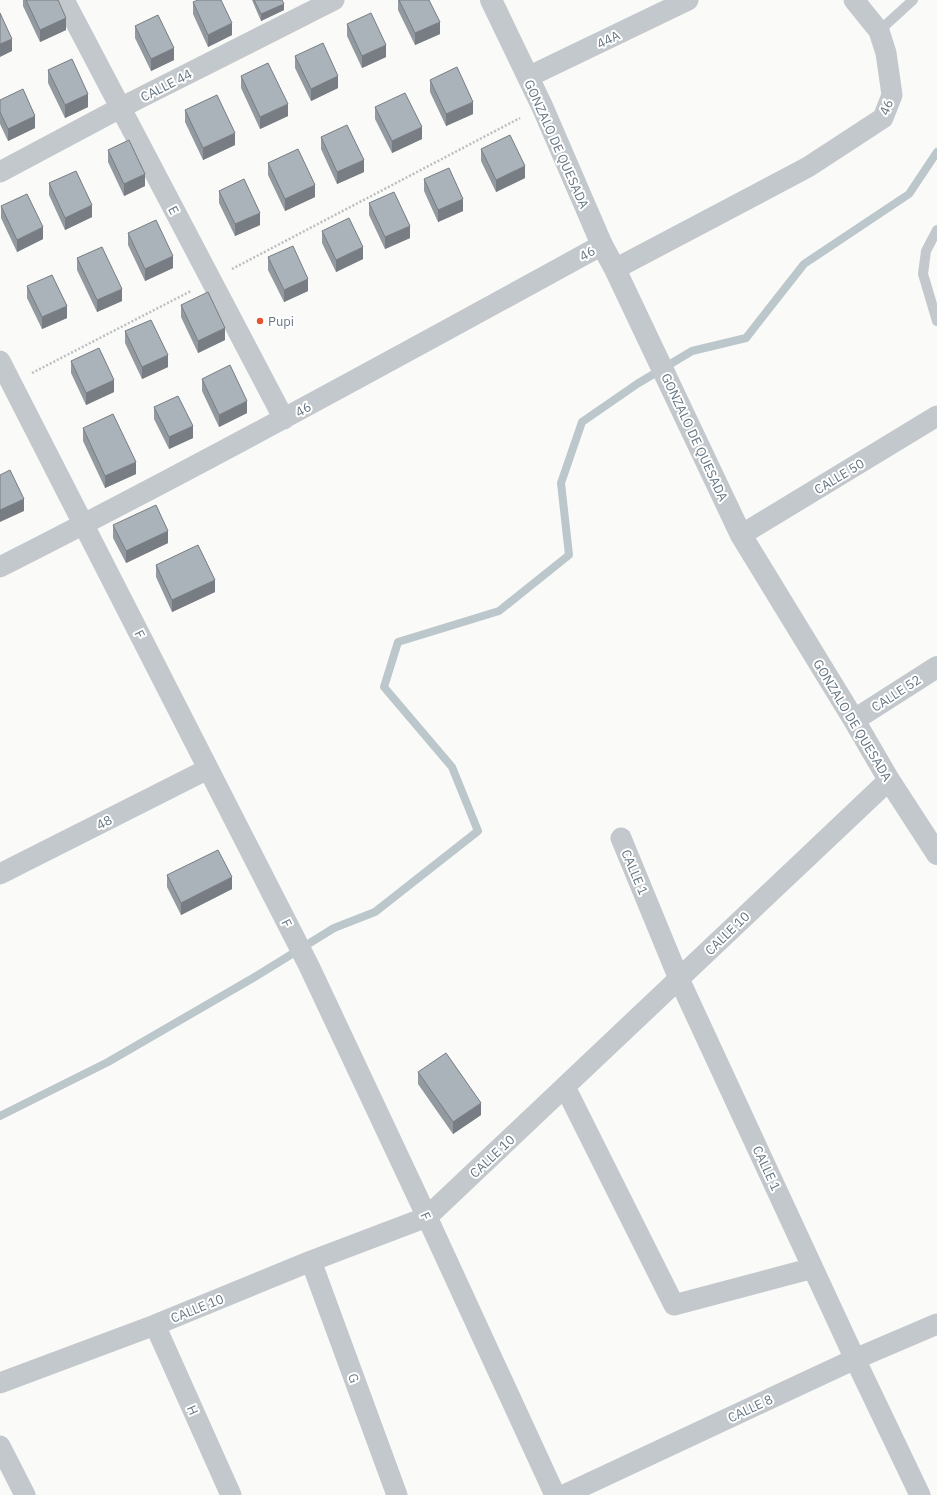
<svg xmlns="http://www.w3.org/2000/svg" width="937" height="1495" font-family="'IBM Plex Sans',sans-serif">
  <rect width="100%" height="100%" fill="#fafaf8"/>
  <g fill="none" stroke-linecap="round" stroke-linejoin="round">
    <path stroke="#bbc7cb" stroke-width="8" d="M0,1116L108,1062L253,978L334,928L375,912L478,831L452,767L384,687L398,642L499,611L569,555L561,483L582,422L637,384L692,351L746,338L804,264L909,194L937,152"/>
    <path stroke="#bbbfc2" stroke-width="2.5" stroke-dasharray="2 2" stroke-linecap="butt" d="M232,269L520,118
      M32,373L191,291"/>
    <path stroke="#c3c8cc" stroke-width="10" d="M879,31L913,0
      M937,230L926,251L923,274L937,321"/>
    <path stroke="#c3c8cc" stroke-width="21" d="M64,0L284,419
      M528,77L688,0
      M0,172L120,108L334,0
      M615,269L808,167L883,118L892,95L886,53L879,31L854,0
      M0,361L309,966L427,1217L555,1495
      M741,535L937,416
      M0,567C203,464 403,354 602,245
      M621,838L679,979L855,1359L920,1495
      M0,874L208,769
      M565,1087L674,1305L813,1268
      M311,1261L397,1495
      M155,1325L231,1495
      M0,1383L155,1325L311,1261L427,1217L889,780
      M0,1446L25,1495
      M564,1495L855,1359L937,1324"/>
    <path stroke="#c3c8cc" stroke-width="22" d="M491,0L542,106L602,245L615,269L741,535L854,720L889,780L937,854
      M854,720L937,667"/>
  </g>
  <path fill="#929a9f" d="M23,0H58L66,30L40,42L23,6Z
    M252,0H282L284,10L261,21Z
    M398,0H429L440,34L415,45L398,10Z
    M193,2L232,35L208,47L193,14Z
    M347,24L386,57L362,68L347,36Z
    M135,26L174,60L151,71L135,38Z
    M295,56L338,88L311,101L295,68Z
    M48,70L88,107L65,118L48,83Z
    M241,76L288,116L260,129L241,88Z
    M430,80L473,114L446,126L430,92Z
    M0,100L35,128L8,141L0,124Z
    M375,107L422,139L392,153L375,119Z
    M185,110L235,145L203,160L185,122Z
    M321,137L364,172L337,184L321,149Z
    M481,149L525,178L496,192L481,161Z
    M108,150L145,186L124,196L108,162Z
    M268,163L315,197L285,211L268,175Z
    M424,179L463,211L438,222L424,191Z
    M49,183L92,217L65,230L49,195Z
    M219,191L260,225L235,236L219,203Z
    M369,203L410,238L385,249L369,215Z
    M1,206L43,239L17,252L1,218Z
    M322,231L363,259L336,272L322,243Z
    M128,233L173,268L145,281L128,245Z
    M268,257L308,291L284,302L268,270Z
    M77,258L122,301L97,312L77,270Z
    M27,286L67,318L42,329L27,298Z
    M181,305L225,340L198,353L181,317Z
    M125,331L168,367L142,379L125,343Z
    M71,361L114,392L86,405L71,373Z
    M202,379L247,413L219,427L202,391Z
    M154,407L193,438L169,449L154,419Z
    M83,428L136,474L105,488L83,441Z
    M113,525L168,543L126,563L113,538Z
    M156,565L215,592L172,612L156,577Z
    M167,875L232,889L181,915L167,887Z
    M418,1072L481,1115L453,1134L418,1084Z"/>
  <path fill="#777d82" d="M284,4V10L261,21V14Z
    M66,18V30L40,42V30Z
    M440,22V34L415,45V33Z
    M232,23V35L208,47V35Z
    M12,39V51L0,57V44Z
    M386,45V57L362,68V56Z
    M174,48V60L151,71V59Z
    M338,76V88L311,101V89Z
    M88,94V107L65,118V105Z
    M473,102V114L446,126V114Z
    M288,104V116L260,129V117Z
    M35,116V128L8,141V129Z
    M422,127V139L392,153V141Z
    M235,133V145L203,160V148Z
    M364,160V172L337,184V172Z
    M525,166V178L496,192V180Z
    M145,174V186L124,196V184Z
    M315,185V197L285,211V199Z
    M463,199V211L438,222V210Z
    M92,205V217L65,230V218Z
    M260,213V225L235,236V224Z
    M410,226V238L385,249V237Z
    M43,227V239L17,252V240Z
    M363,247V259L336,272V260Z
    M173,256V268L145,281V269Z
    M308,279V291L284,302V290Z
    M122,289V301L97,312V300Z
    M67,306V318L42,329V317Z
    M225,328V340L198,353V341Z
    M168,355V367L142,379V367Z
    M114,380V392L86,405V393Z
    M247,401V413L219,427V415Z
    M193,426V438L169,449V437Z
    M136,462V474L105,488V476Z
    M24,499V511L0,522V510Z
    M168,531V543L126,563V551Z
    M215,580V592L172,612V600Z
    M232,877V889L181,915V903Z
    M481,1103V1115L453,1134V1122Z"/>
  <path fill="#aab3b9" stroke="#777d82" d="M26,0H58L66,18L40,30Z
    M198,0H221L232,23L208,35L193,2Z
    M254,0H282L284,4L261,14Z
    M399,0H429L440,22L415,33Z
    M0,13L12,39L0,44Z
    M371,13L386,45L362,56L347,24Z
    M158,15L174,48L151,59L135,26Z
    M323,43L338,76L311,89L295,56Z
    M72,59L88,94L65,105L48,70Z
    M268,63L288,104L260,117L241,76Z
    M457,67L473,102L446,114L430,80Z
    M23,89L35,116L8,129L0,112V100Z
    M405,93L422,127L392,141L375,107Z
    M217,95L235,133L203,148L185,110Z
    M347,125L364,160L337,172L321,137Z
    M510,135L525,166L496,180L481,149Z
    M129,140L145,174L124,184L108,150Z
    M298,149L315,185L285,199L268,163Z
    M449,168L463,199L438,210L424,179Z
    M76,171L92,205L65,218L49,183Z
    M244,179L260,213L235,224L219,191Z
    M394,192L410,226L385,237L369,203Z
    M27,194L43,227L17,240L1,206Z
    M349,218L363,247L336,260L322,231Z
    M156,220L173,256L145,269L128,233Z
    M293,246L308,279L284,290L268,257Z
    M102,247L122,289L97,300L77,258Z
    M52,275L67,306L42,317L27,286Z
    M208,292L225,328L198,341L181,305Z
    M151,320L168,355L142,367L125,331Z
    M99,348L114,380L86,393L71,361Z
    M230,365L247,401L219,415L202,379Z
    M178,396L193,426L169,437L154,407Z
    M113,414L136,462L105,476L83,428Z
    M10,470L24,499L0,510V475Z
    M156,505L168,531L126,551L113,525Z
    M198,545L215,580L172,600L156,565Z
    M218,850L232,877L181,903L167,875Z
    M446,1053L481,1103L453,1122L418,1072Z"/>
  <circle fill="#e4572e" stroke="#fff" stroke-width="1.5" cx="260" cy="321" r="4"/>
  <g text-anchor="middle" stroke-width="4" stroke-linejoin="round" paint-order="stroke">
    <g font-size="13" fill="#657683" stroke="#fff">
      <text transform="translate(608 39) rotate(-26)" y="5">44A</text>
      <text transform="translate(166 85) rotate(-27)" y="5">CALLE 44</text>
      <text transform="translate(886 107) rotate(-67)" y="5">46</text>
      <text transform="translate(557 144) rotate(66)" y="5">GONZALO DE QUESADA</text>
      <text transform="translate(174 210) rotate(62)" y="5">E</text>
      <text transform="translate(587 253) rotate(-29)" y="5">46</text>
      <text transform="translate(303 409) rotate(-29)" y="5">46</text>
      <text transform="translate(695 437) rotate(65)" y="5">GONZALO DE QUESADA</text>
      <text transform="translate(839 476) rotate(-31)" y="5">CALLE 50</text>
      <text transform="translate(140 634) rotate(63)" y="5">F</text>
      <text transform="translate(896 693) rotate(-33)" y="5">CALLE 52</text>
      <text transform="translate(853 720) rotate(59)" y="5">GONZALO DE QUESADA</text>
      <text transform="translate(104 822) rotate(-27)" y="5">48</text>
      <text transform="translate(635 872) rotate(67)" y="5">CALLE 1</text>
      <text transform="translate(287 923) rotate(63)" y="5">F</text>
      <text transform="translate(727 933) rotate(-44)" y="5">CALLE 10</text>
      <text transform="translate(492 1156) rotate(-43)" y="5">CALLE 10</text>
      <text transform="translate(767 1168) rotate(65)" y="5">CALLE 1</text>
      <text transform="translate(426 1216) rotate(65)" y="5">F</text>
      <text transform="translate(197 1308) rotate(-22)" y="5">CALLE 10</text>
      <text transform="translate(354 1378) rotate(70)" y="5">G</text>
      <text transform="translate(750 1408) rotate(-25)" y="5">CALLE 8</text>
      <text transform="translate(193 1410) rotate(66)" y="5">H</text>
    </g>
    <g font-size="13" fill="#657683" stroke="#fff" text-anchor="start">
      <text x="268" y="326">Pupi</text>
    </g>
  </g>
</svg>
